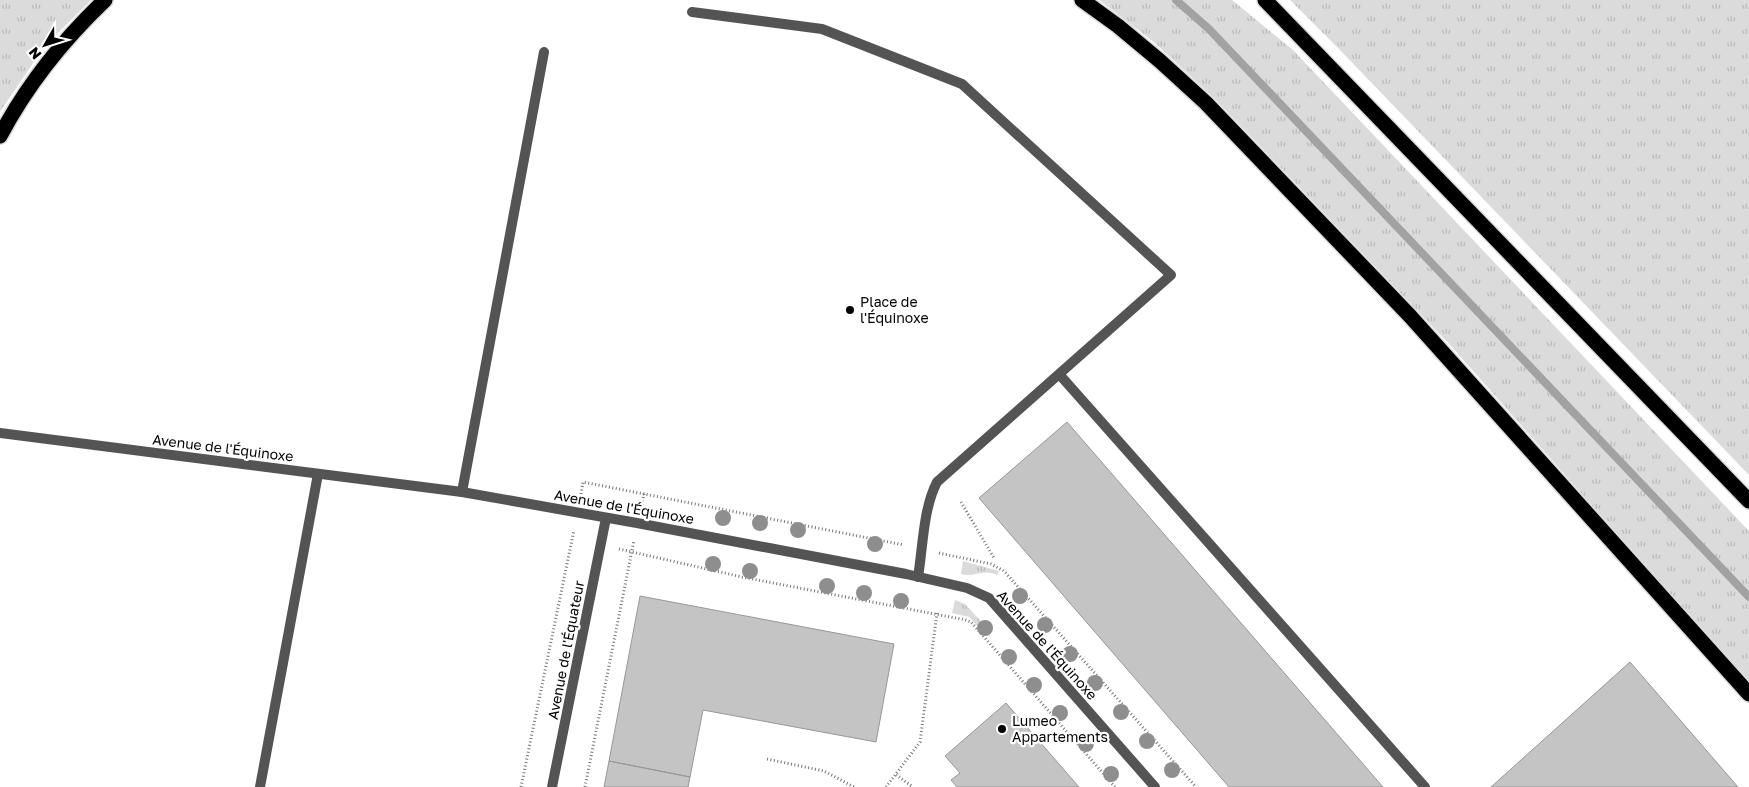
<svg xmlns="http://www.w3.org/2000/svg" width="1749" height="787" font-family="'Golos Text',sans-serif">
  <defs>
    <pattern id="grass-tufts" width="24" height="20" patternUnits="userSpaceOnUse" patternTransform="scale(1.25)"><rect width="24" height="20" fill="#dbdbdb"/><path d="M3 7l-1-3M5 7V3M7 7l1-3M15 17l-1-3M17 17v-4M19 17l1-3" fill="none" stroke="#bababa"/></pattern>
  </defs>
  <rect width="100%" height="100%" fill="#fff"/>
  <path fill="url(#grass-tufts)" d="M0,0H91L44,47L0,112Z
    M1099,0H1232L1293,50L1749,531V683L1451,346L1214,98L1155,43Z
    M1290,0H1749V475L1338,48Z
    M963,561L999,571L997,575C982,568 974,578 961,574Z
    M955,600L965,604L988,629L984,633L969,617L952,613Z"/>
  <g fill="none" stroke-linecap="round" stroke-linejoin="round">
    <path stroke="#a2a2a2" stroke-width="8" d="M1176,0L1209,29L1749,597"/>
  </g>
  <path fill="#c4c4c4" stroke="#989898" d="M1067,422L1383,787H1229L979,498Z
    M640,596L894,644L876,742L703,710L690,777L609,761Z
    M1630,662L1738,787H1491Z
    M1006,703L1079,787H957L951,780L960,773L945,756Z
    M609,761L690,777L688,787H604Z"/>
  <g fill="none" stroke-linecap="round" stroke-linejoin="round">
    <g stroke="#dbdbdb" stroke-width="18">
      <path id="highway" d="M1082,0L1118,26L1160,61L1206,103L1410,316L1749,694
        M1265,0L1749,501
        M0,136C27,85 64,39 105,0"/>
    </g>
    <path stroke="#767676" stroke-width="3" stroke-dasharray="1 2.5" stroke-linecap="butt" d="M581,494L583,482L904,545
      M961,502L994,558
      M642,505L644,493
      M619,549L742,577L966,620L971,622L1115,787
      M939,553L991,564L1004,571L1196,787
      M767,759L824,771L854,787
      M896,775L913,787
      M521,787L574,530
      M585,787L634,540
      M886,787L920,742L937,613"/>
    <path stroke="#545454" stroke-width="10" d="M692,12L822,29L962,84L1171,275L937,482C923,509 923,547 918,577
      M1059,374L1425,787
      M462,492L544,52
      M260,787L318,474"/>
    <path stroke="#545454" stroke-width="10" d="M0,433L462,492L637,523L906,574L967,588L989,598L1155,787
      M552,787L606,518"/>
    <use href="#highway" stroke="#000" stroke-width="15"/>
  </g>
  <g fill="#8e8e8e">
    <circle cx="723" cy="518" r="8"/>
    <circle cx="760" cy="523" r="8"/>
    <circle cx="798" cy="530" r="8"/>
    <circle cx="875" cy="544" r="8"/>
    <circle cx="713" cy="564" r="8"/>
    <circle cx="750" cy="571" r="8"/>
    <circle cx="827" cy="586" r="8"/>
    <circle cx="864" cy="593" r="8"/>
    <circle cx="1020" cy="596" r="8"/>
    <circle cx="901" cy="601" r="8"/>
    <circle cx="1045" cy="625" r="8"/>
    <circle cx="985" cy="628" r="8"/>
    <circle cx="1070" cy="654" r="8"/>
    <circle cx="1009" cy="657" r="8"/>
    <circle cx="1095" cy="683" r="8"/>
    <circle cx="1034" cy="685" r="8"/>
    <circle cx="1121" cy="712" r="8"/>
    <circle cx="1060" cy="713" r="8"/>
    <circle cx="1147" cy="741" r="8"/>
    <circle cx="1086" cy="744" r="8"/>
    <circle cx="1172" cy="770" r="8"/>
    <circle cx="1111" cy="774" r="8"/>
  </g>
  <g fill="#000" stroke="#fff" stroke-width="2">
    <circle cx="850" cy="310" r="5"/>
    <circle cx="1002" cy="729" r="5"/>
  </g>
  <g text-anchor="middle" stroke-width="4.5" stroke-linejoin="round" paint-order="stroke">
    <g font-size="14" fill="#000" stroke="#fff" text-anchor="start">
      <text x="860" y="307">Place de<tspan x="860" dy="16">l'Équinoxe</tspan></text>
      <text x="1012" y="726">Lumeo<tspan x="1012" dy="16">Appartements</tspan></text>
    </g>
    <g font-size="14" fill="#000" stroke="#fff">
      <text transform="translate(223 448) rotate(7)" y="5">Avenue de l'Équinoxe</text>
      <text transform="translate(624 507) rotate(10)" y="5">Avenue de l'Équinoxe</text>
      <text transform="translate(1047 645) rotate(48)" y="5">Avenue de l'Équinoxe</text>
      <text transform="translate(566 650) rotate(-79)" y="5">Avenue de l'Équateur</text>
    </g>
  </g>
  <g transform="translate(45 45) rotate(231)" stroke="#ffffff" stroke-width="4" paint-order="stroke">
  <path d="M0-4L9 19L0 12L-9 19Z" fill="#000000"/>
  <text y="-8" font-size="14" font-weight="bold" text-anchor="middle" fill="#000000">N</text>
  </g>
</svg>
